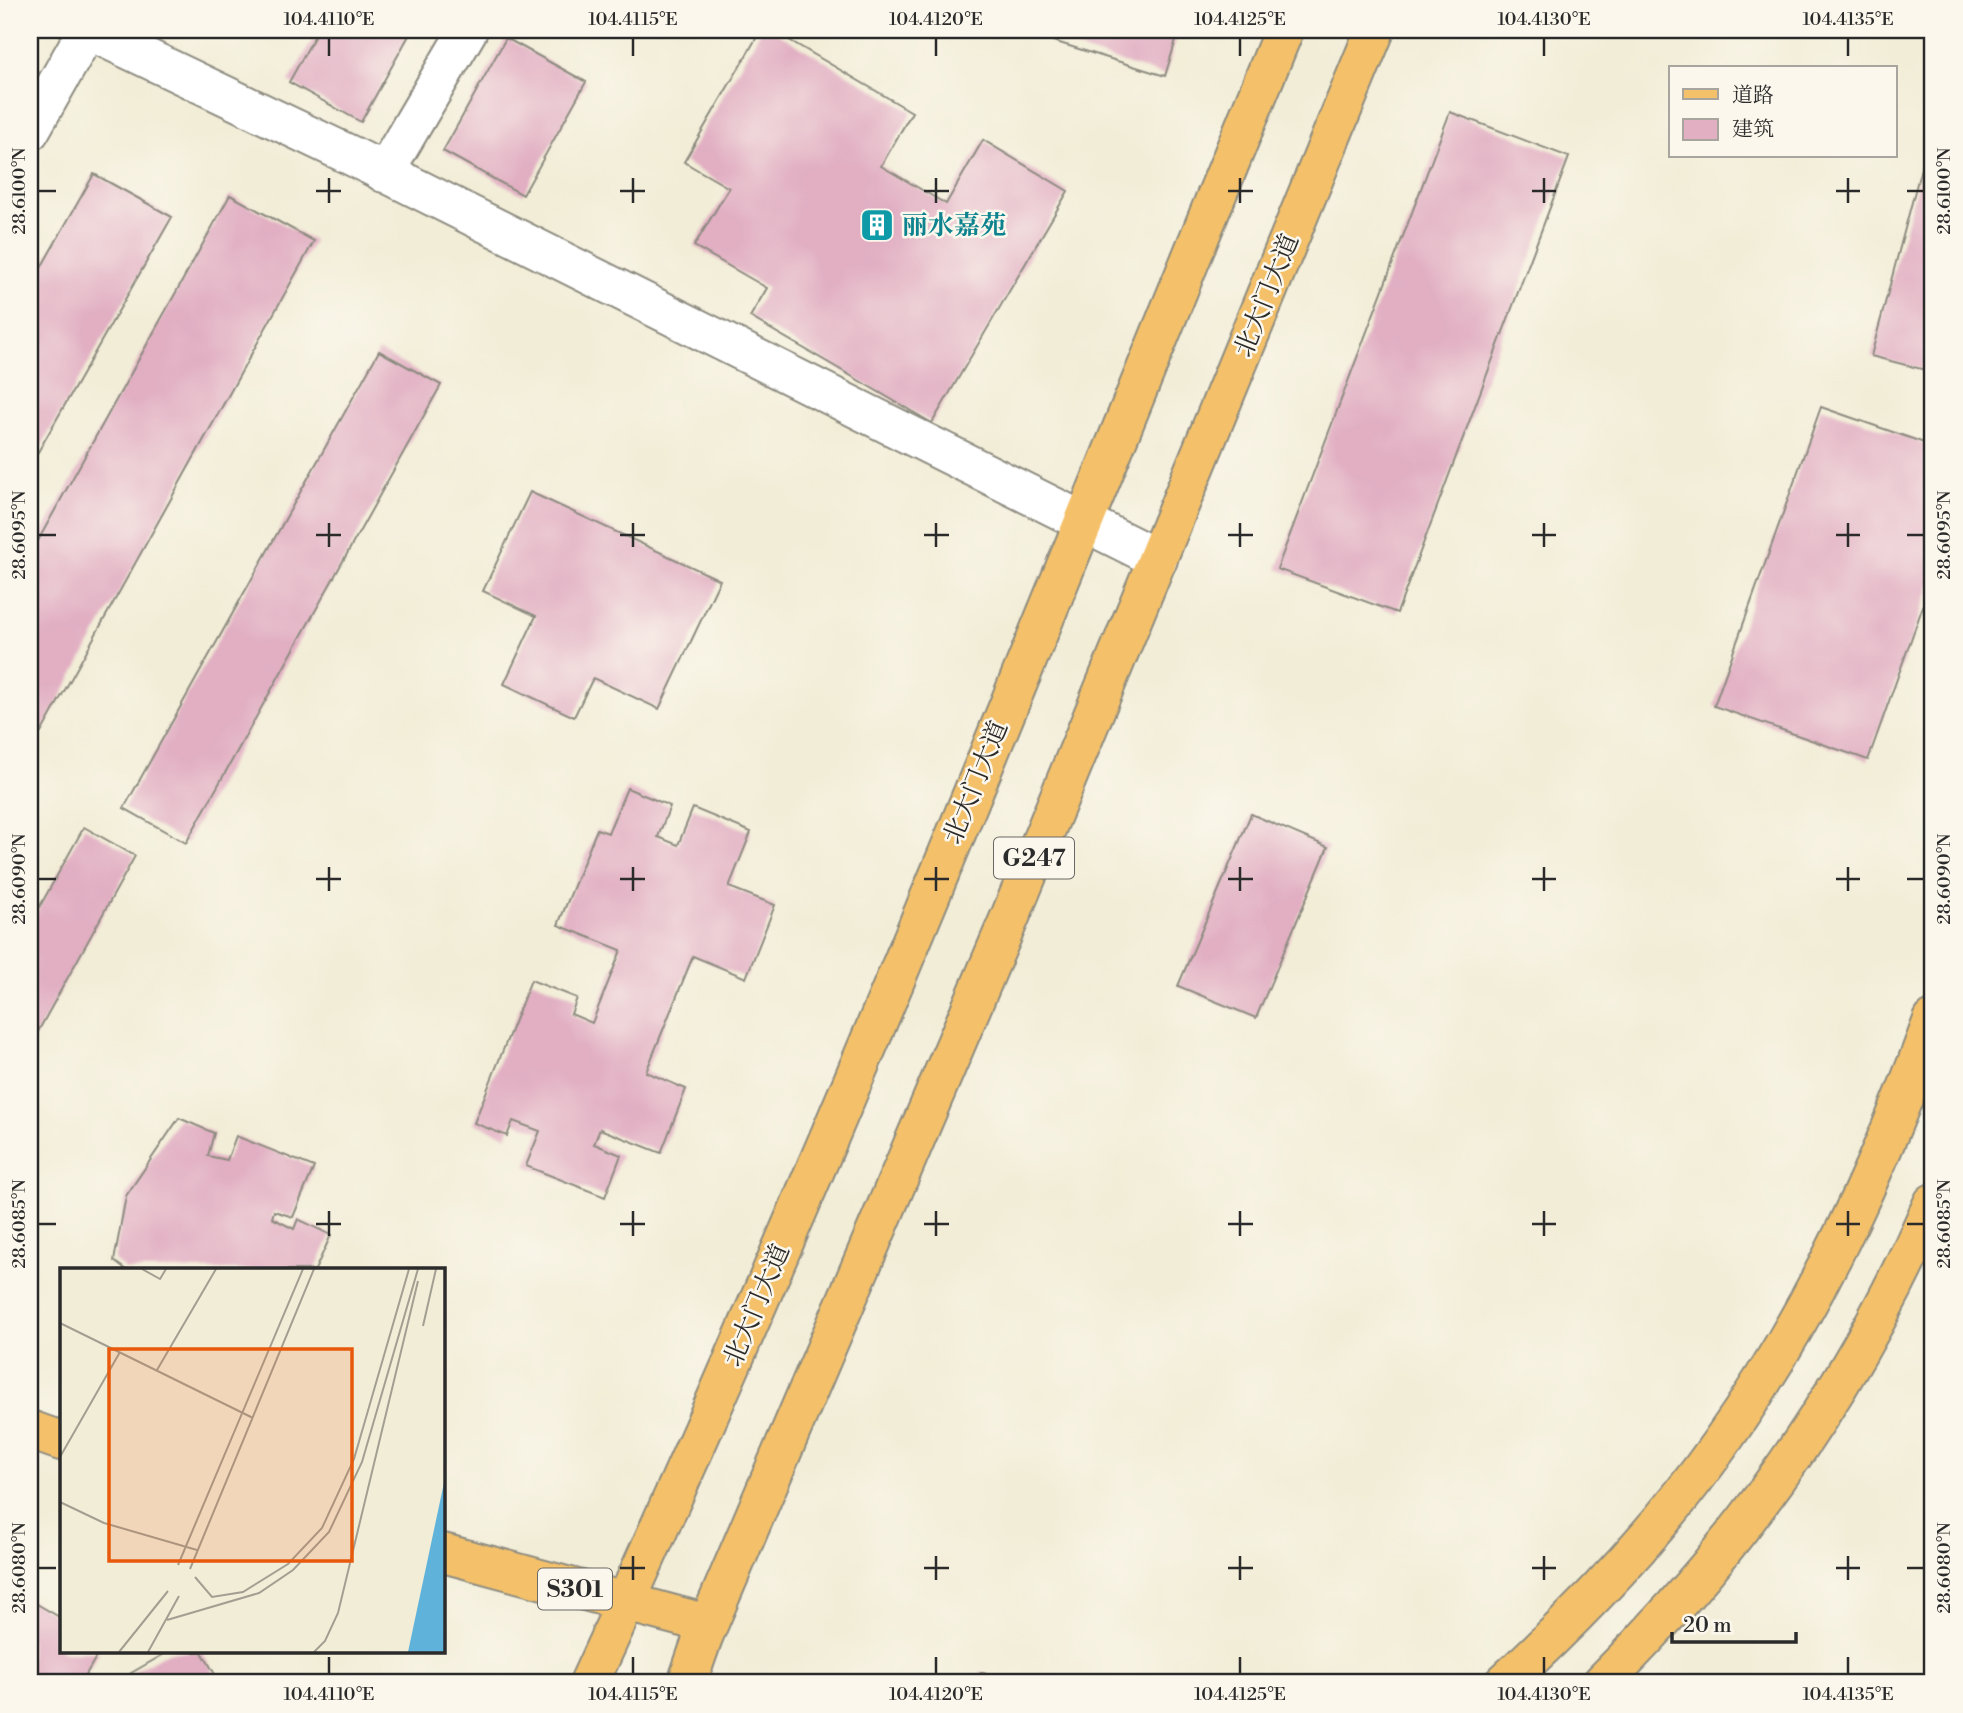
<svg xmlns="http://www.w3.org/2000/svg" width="1963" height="1713" font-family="'Libre Bodoni','Noto Serif SC',serif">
  <rect width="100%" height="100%" fill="#fbf7ec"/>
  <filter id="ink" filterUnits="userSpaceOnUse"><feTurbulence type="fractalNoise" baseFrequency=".0143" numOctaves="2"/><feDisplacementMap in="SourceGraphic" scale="14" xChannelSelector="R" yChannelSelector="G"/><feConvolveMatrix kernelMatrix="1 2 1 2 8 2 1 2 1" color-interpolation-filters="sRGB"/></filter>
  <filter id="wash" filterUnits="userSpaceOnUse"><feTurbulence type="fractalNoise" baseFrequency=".00686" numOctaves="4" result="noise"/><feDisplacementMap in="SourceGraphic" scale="28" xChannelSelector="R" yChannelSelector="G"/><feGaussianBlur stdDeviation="1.57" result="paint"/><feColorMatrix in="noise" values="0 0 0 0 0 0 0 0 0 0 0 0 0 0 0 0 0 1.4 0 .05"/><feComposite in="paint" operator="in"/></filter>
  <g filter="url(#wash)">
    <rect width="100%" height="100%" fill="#f2edd7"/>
    <g id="blocks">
      <path fill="#e1aec2" d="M318,30H412L361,122L289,82Z
        M761,30H772L912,112L881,166L946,204L983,140L1068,191L932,423L750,317L767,288L694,246L729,188L684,162Z
        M1018,30H1179L1165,76Z
        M506,38L586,82L523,195L443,151Z
        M1450,112L1569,157L1397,613L1277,569Z
        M1932,127H1933V372L1871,356Z
        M94,174L172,217L30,466V287Z
        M230,195L314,241L41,733L30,727V555Z
        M379,351L441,385L186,843L124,808Z
        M1821,407L1933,446V578L1868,760L1714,706Z
        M530,492L720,580L659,709L593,678L574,717L504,684L536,616L483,591Z
        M627,788L670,806L658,837L678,845L693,808L751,832L729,887L775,905L746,978L693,956L646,1072L686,1089L661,1153L600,1129L594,1144L621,1155L605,1197L526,1166L540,1131L513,1121L507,1136L474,1123L531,980L577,998L571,1014L592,1023L621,950L558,925L597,829L608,833Z
        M1251,814L1328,847L1256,1018L1178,986Z
        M84,827L135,856L30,1046V924Z
        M179,1118L214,1133L208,1156L227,1160L236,1136L314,1167L293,1217L274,1211L272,1218L294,1229L298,1219L331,1235L315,1270H126L114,1261L126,1196Z
        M30,1600L61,1618V1652H99L81,1683H30Z
        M168,1652H202L220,1683H137L131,1673Z
        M981,1672L1007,1683H976Z"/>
    </g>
  </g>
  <g filter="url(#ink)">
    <use href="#blocks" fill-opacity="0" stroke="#8e8c81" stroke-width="2"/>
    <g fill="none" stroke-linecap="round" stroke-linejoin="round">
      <g stroke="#8e8c81" stroke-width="42">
        <path id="minor" d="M88,30L354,157L1158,559
          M30,131L87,30
          M384,173L468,30"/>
      </g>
      <g stroke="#8e8c81" stroke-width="42">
        <path id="major" d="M30,1430L61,1441
          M443,1553L708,1624
          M1504,1683C1583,1611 1658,1532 1720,1444C1812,1315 1879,1169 1933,1020
          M1602,1683C1742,1544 1854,1385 1933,1203"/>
      </g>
      <g stroke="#8e8c81" stroke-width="42">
        <path id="highway" d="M589,1683C838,1140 1058,583 1284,30
          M687,1683L703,1637L1010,917L1375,30"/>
      </g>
      <use href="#minor" stroke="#fff" stroke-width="38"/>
      <use href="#major" stroke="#f4c16a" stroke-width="38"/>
      <use href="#highway" stroke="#f4c16a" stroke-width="38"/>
    </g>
  </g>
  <path fill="none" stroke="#2b2b2b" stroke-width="2.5" d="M329,38V56M633,38V56M936,38V56M1240,38V56M1544,38V56M1848,38V56M329,178V203M633,178V203M936,178V203M1240,178V203M1544,178V203M1848,178V203M38,191H56M316,191H341M620,191H645M924,191H949M1228,191H1253M1532,191H1556M1836,191H1860M1907,191H1924M329,523V547M633,523V547M936,523V547M1240,523V547M1544,523V547M1848,523V547M38,535H56M316,535H341M620,535H645M924,535H949M1228,535H1253M1532,535H1556M1836,535H1860M1907,535H1924M329,867V891M633,867V891M936,867V891M1240,867V891M1544,867V891M1848,867V891M38,879H56M316,879H341M620,879H645M924,879H949M1228,879H1253M1532,879H1556M1836,879H1860M1907,879H1924M329,1211V1236M633,1211V1236M936,1211V1236M1240,1211V1236M1544,1211V1236M1848,1211V1236M38,1224H56M316,1224H341M620,1224H645M924,1224H949M1228,1224H1253M1532,1224H1556M1836,1224H1860M1907,1224H1924M633,1556V1580M936,1556V1580M1240,1556V1580M1544,1556V1580M1848,1556V1580M38,1568H56M620,1568H645M924,1568H949M1228,1568H1253M1532,1568H1556M1836,1568H1860M1907,1568H1924M329,1657V1674M633,1657V1674M936,1657V1674M1240,1657V1674M1544,1657V1674M1848,1657V1674"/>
  <defs>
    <g id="building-square" transform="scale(1.75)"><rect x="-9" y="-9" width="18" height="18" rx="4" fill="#0f9aa8" stroke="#fbf7ec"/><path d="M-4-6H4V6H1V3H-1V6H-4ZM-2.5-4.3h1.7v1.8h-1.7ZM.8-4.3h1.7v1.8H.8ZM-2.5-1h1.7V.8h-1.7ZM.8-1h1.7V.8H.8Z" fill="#fff"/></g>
  </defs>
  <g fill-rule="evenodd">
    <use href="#building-square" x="877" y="225"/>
  </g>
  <g text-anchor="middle" stroke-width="5" stroke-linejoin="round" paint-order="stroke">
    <g fill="#fbf7ec" stroke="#696865" stroke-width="2">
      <rect x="994" y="837.5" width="80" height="41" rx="5"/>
      <rect x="538" y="1568.5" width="74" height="41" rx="5"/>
    </g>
    <g font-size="24" font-weight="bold" fill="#2b2b2b">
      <text x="1034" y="866">G247</text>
      <text x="575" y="1597">S301</text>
    </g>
    <g font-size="26" font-weight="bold" fill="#0d838f" stroke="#fbf7ec" text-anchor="start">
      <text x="902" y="234">丽水嘉苑</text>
    </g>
    <g font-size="26" fill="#2b2b2b" stroke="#fbf7ec">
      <text transform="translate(1266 295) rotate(-68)" y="9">北大门大道</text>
      <text transform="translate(975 782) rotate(-68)" y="9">北大门大道</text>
      <text transform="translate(756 1305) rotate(-67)" y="9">北大门大道</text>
    </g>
  </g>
  <g transform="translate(60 1268)">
    <rect width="385" height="385" fill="#f2edd7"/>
    <path d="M385,210V384H348Z" fill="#5fb3db"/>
    <path fill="none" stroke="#a29f92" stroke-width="2" d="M82,1L100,11L106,1M0,55L193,150M363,58L376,1M97,102L156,1M0,189L60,84M0,234L44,255L137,282M118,297L243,1M130,301L254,1M135,309L152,329L183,324L228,296L262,260L294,191L349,1M107,352L199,325L233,302L269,264L302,194L358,1M59,384L108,323M88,384L119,328M254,384L265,373L278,345L358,13"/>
    <path fill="#e8590c" fill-opacity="0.15" stroke="#e8590c" stroke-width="3.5" d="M49,81H292V293H49Z"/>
    <rect width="385" height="385" fill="none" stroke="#2b2b2b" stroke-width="3.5"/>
  </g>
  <rect width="1963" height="1713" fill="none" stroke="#fbf7ec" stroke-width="77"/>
  <rect x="1669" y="66" width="228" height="91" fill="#fbf7ec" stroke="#a8a59f" stroke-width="2"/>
  <rect x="1683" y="89" width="35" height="10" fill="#f4c16a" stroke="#a8a59f" stroke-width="2"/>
  <text x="1732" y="102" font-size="21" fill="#2b2b2b">道路</text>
  <rect x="1683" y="119" width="35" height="21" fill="#e1aec2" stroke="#a8a59f" stroke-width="2"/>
  <text x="1732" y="136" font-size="21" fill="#2b2b2b">建筑</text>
  <path d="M1672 1632v10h124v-10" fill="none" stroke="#2b2b2b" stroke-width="3.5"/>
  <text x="1683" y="1632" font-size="21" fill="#2b2b2b" stroke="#fbf7ec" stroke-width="5" paint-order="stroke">20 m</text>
  <rect x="38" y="38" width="1886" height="1636" fill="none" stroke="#2b2b2b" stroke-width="2.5"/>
  <g font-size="18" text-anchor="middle" fill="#2b2b2b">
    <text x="329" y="25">104.4110°E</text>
    <text x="633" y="25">104.4115°E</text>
    <text x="936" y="25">104.4120°E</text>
    <text x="1240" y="25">104.4125°E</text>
    <text x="1544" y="25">104.4130°E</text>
    <text x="1848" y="25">104.4135°E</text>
    <text transform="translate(19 191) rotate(-90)" y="6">28.6100°N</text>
    <text transform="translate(1944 191) rotate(-90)" y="6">28.6100°N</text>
    <text transform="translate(19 535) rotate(-90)" y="6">28.6095°N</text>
    <text transform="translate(1944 535) rotate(-90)" y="6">28.6095°N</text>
    <text transform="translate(19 879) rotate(-90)" y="6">28.6090°N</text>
    <text transform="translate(1944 879) rotate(-90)" y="6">28.6090°N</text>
    <text transform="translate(19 1224) rotate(-90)" y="6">28.6085°N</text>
    <text transform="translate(1944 1224) rotate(-90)" y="6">28.6085°N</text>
    <text transform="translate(19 1568) rotate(-90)" y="6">28.6080°N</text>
    <text transform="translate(1944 1568) rotate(-90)" y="6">28.6080°N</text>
    <text x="329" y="1700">104.4110°E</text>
    <text x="633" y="1700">104.4115°E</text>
    <text x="936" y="1700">104.4120°E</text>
    <text x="1240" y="1700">104.4125°E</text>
    <text x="1544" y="1700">104.4130°E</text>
    <text x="1848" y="1700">104.4135°E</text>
  </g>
</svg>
